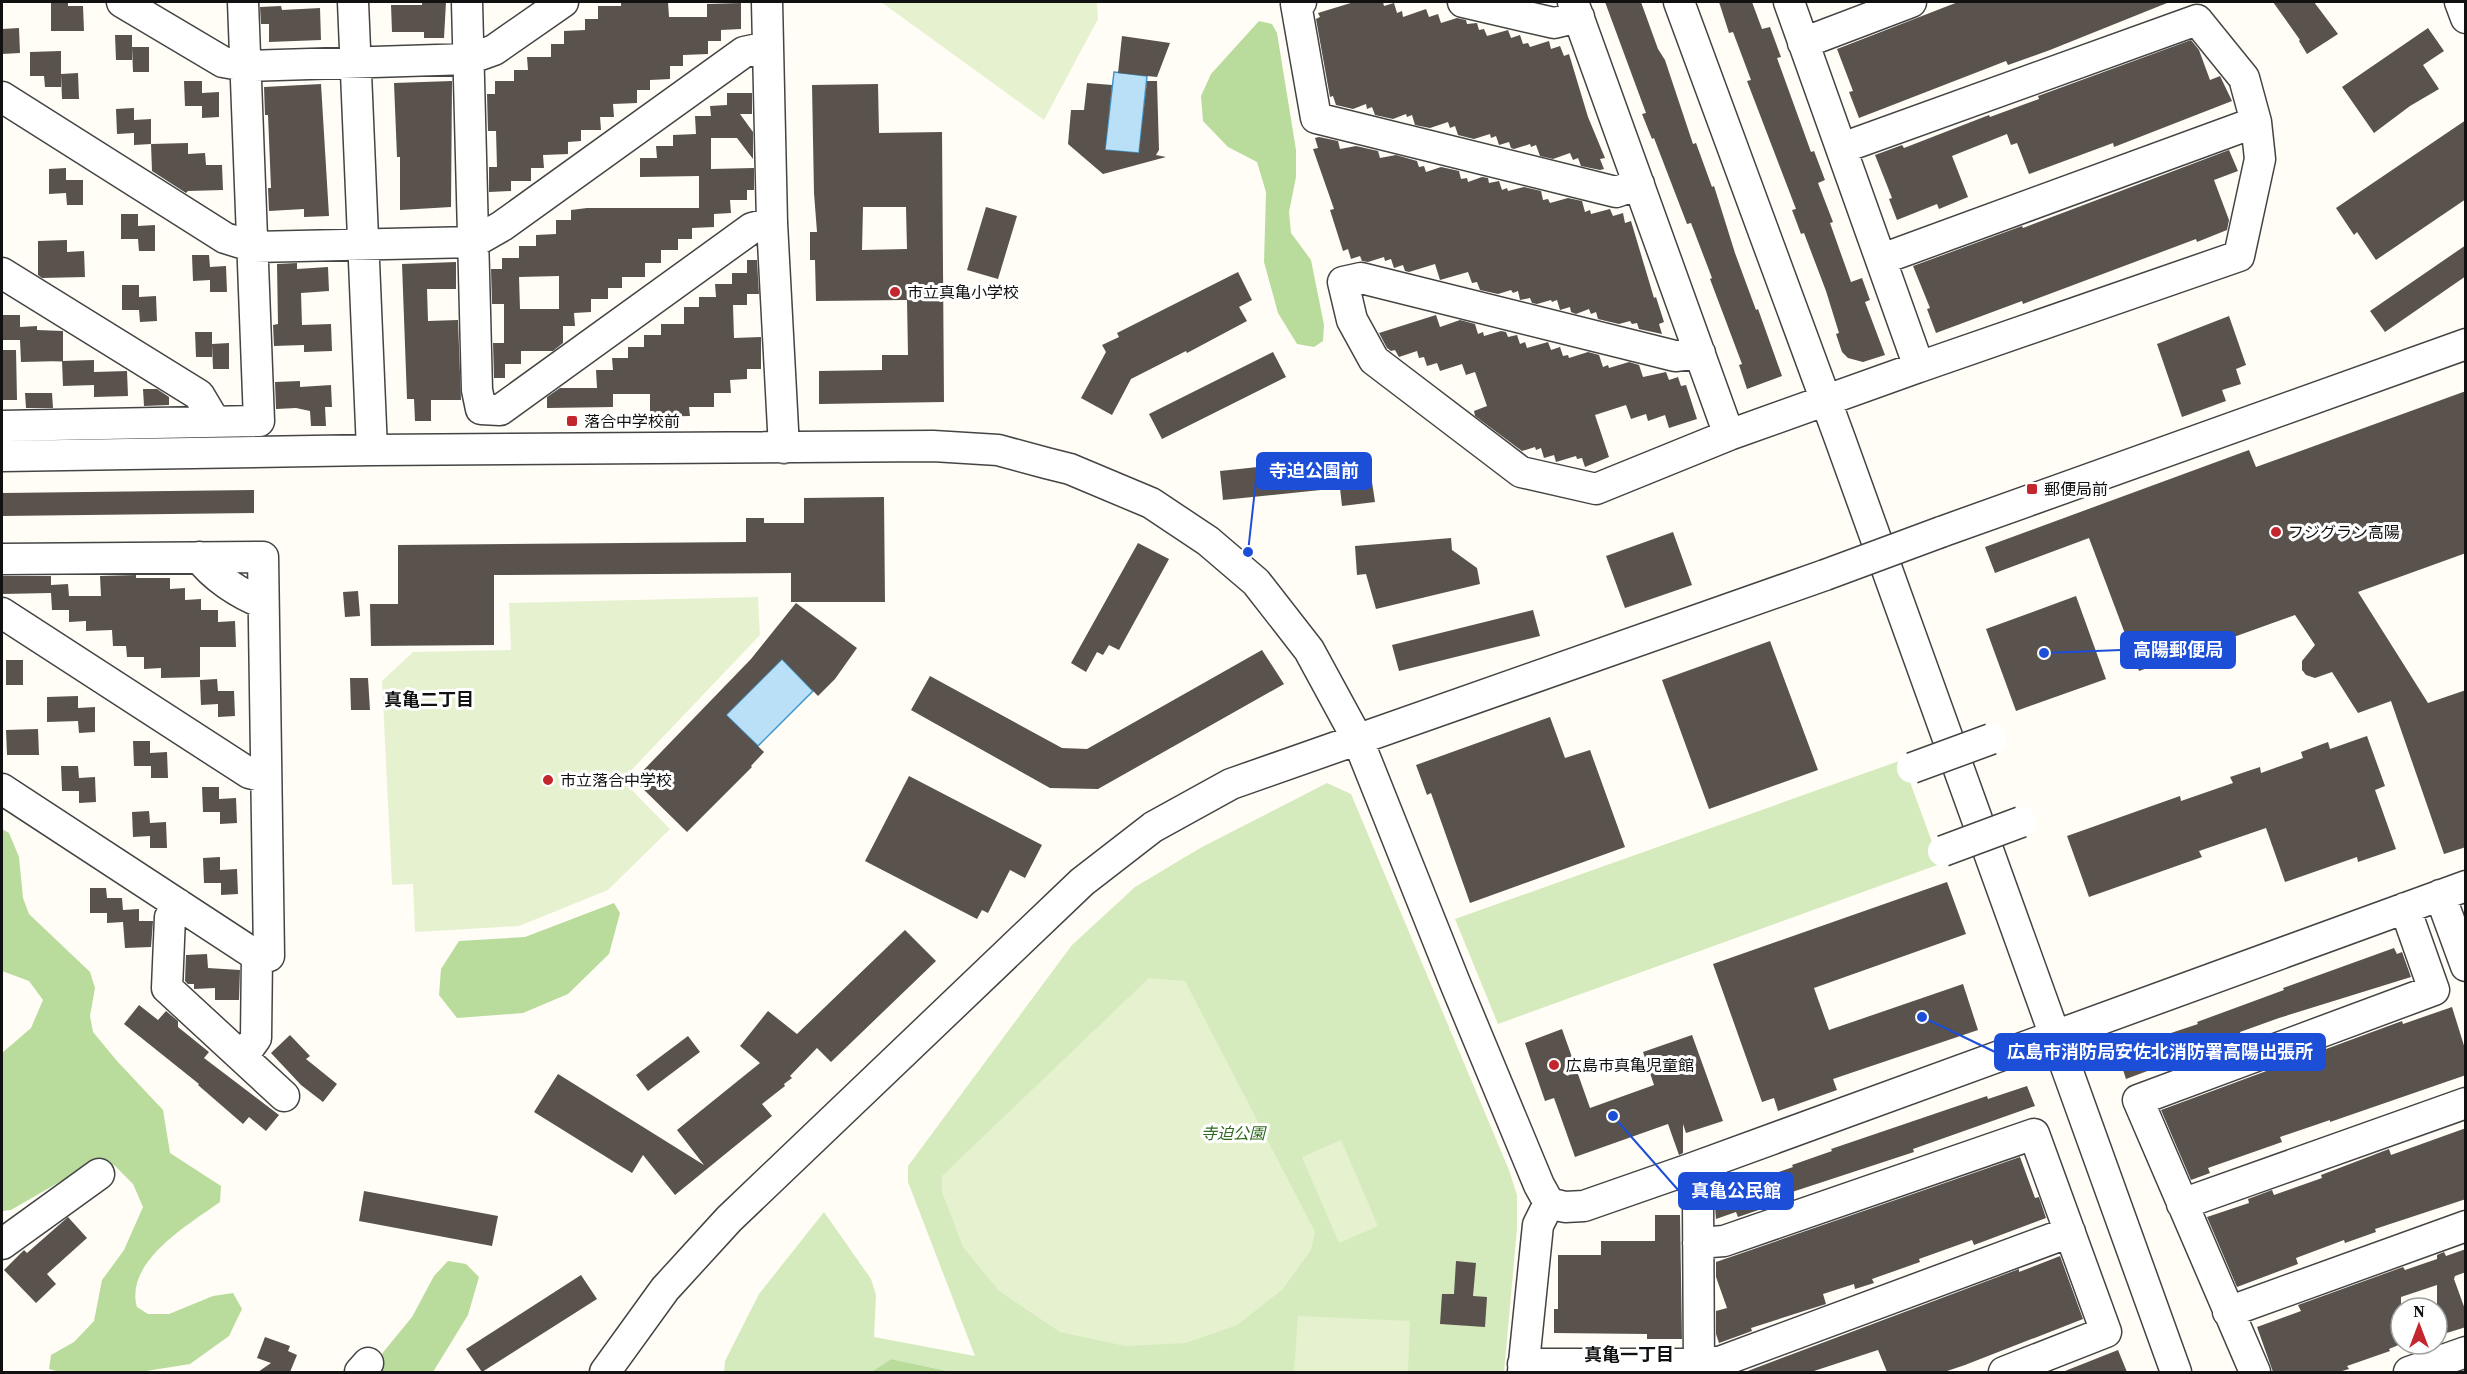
<svg xmlns="http://www.w3.org/2000/svg" width="2467" height="1374" font-family="'Source Serif 4','Noto Sans JP',serif">
  <rect width="100%" height="100%" fill="#fffdf5"/>
  <path fill="#d5ebbd" d="M1902,760L1940,864L1498,1024L1455,919Z
    M1327,783L1351,794L1509,1170L1517,1195V1229L1504,1372H952L891,1359L871,1372H724L725,1361L759,1294L824,1212L871,1279L876,1295L874,1337L975,1356L908,1182V1166L1072,945L1135,887L1202,847Z"/>
  <path fill="#b9dc9c" d="M1259,21L1272,24L1277,33L1296,150V177L1289,212L1291,233L1311,260L1324,325L1323,341L1314,347L1297,344L1278,313L1264,262L1266,192L1257,162L1228,147L1203,121L1201,96L1211,74Z
    M2,829L9,833L19,857L23,898L29,914L90,972L95,988L90,1016L93,1032L117,1061L163,1110L170,1153L221,1186L220,1202C189,1224 124,1262 137,1307L148,1314H169L213,1296L233,1293L242,1309L229,1336L190,1364L140,1372H60L49,1369L51,1355L74,1342L94,1321L102,1280L124,1250L143,1207L133,1184L114,1165L94,1162L11,1210L2,1211V1053L31,1028L43,1000L29,981L2,971Z
    M614,903L620,913L609,954L568,994L523,1013L457,1018L439,995L441,969L459,941L525,937Z
    M448,1261L466,1264L479,1277L468,1315L433,1372H367L412,1317L434,1276Z
    M891,1359L952,1372H871Z"/>
  <path fill="#e6f2cf" d="M881,2H1097L1098,19L1044,120Z
    M758,597L760,635L622,780L670,829L608,890L519,926L415,932L413,884L392,885L382,681L413,652L511,650L509,603Z
    M1149,978L1185,981L1315,1232L1311,1250L1282,1290L1237,1325L1186,1343L1125,1346L1060,1332L999,1291L963,1247L942,1192V1176Z
    M1341,1140L1378,1226L1339,1243L1302,1157Z
    M1298,1316L1410,1321L1408,1372H1294Z"/>
  <path fill="#b9e0f7" stroke="#3f96cf" stroke-width="1.5" d="M1114,72L1147,76L1139,153L1105,150Z
    M782,659L813,691L758,746L726,715Z"/>
  <path fill="#5a524d" fill-rule="evenodd" d="M51,2H68V6H83L84,31H51Z
    M422,2H446L444,38H424V32H392L391,5H422Z
    M621,2H668L669,17H707V4L741,3V29L721,30V41H708V54L683,55V66H670V79L650,80V90H637V103L613,104L614,117H600L601,130H581V141L568,142V154L543,155L544,168H531V181H511V191L489,192V167H497L496,131H488L487,94H495V81H514V70H528L527,57H551V44H564V31L585,30V19H598V6H621Z
    M1354,2H1383L1384,6L1394,3L1397,13L1402,11L1403,17L1426,9L1429,17L1438,14L1441,23L1457,18L1466,20L1467,24L1477,23L1479,30L1484,29L1487,36L1508,30L1511,38L1520,35L1523,44L1528,43L1530,47L1549,41L1551,49L1560,46L1564,56L1569,54L1588,117L1605,158L1600,159L1604,169L1600,170L1581,166L1578,158L1573,160L1570,153L1553,159L1540,156L1536,145L1531,147L1530,144L1514,149L1511,148L1509,142L1499,145L1496,136L1491,138L1490,134L1474,139L1458,135L1455,126L1450,128L1448,122L1430,128L1415,125L1412,115L1407,117L1406,114L1393,119L1375,115L1372,107L1367,109L1366,104L1353,109L1336,105L1333,96L1330,97L1316,19L1320,17L1318,13Z
    M1605,2H1641L1658,49L1665,60L1693,144L1696,143L1712,187L1714,186L1735,253L1756,310L1758,309L1782,376L1747,389L1739,365L1742,364L1710,279L1712,278L1691,223L1687,224L1654,138L1652,139L1642,114L1646,113Z
    M1719,2H1752L1762,29L1770,27L1781,57L1777,58L1811,152L1814,151L1825,180L1818,183L1833,222L1830,223L1851,282L1862,278L1870,300L1865,302L1885,355L1863,362L1848,358L1842,352L1836,334L1839,333L1826,291L1804,233L1801,234L1792,210L1796,209L1747,81L1751,80L1733,32L1729,33Z
    M1958,2H2167V3L2050,50L2008,65L2006,61L1859,118L1849,92L1853,91L1837,49Z
    M2273,2H2314L2338,34L2307,54L2299,41L2300,40Z
    M281,6L282,10L320,8L321,40L269,42V24H261L260,7Z
    M19,28L20,53L2,54V29Z
    M2428,28L2444,51L2423,65L2439,89L2410,106L2374,133L2342,87Z
    M115,35H132V60H116Z
    M1122,36L1170,43L1157,77L1118,73Z
    M2191,40L2199,50L2210,80L2220,76L2232,101L2114,147L2113,143L2029,174L2017,143L2011,145L2007,134L1952,156L1968,197L1939,209L1937,204L1897,220L1889,199L1892,198L1875,155L1902,145L1904,148L1989,115L1990,117L2039,99L2038,96Z
    M132,47H149V72H133Z
    M61,51V87H45L44,76H30V52Z
    M78,73L79,99H62L61,74Z
    M184,81H202V93L219,92V117L202,118V106H185Z
    M452,81L451,207L400,210V157H397L394,83Z
    M1147,81H1157L1159,150L1156,155L1166,157L1103,174L1068,144L1071,110H1084L1087,83L1112,85L1105,150L1139,153Z
    M321,84L329,216L304,217V209L269,211L268,188H271L268,115H265L264,87Z
    M878,84L879,133L942,132L944,402L819,404V371L882,370V355H908L907,300L816,301L815,260H810V232H817L814,193L812,85ZM863,207H906L907,249L862,250Z
    M727,93H752V114H740L753,132V159L737,138H711V169L754,168V190H747V200H730L731,213L714,214V227L692,228V239H678V250H661V263H645V277H622V288H608V299H591V312L574,313L575,326H563V343L553,351H521V364H505V378H494L493,343H504V304H492L491,269H502V258H519V246H536V235L556,234V220H571V210L587,208H699V176L640,177V158H657L656,146H673V135L696,134L695,116H711L710,106L727,105ZM559,276V309H520L519,277Z
    M134,108V120L151,119V144L188,143V154L205,153L206,165H222L223,190L188,191L186,193L152,171L151,144L134,145V133L117,134L116,109Z
    M2466,120V199L2376,260L2357,232L2354,235L2336,208Z
    M1319,137L1338,141L1340,149L1356,146L1378,151L1380,158L1396,155L1417,161L1419,167L1424,166L1426,172L1441,167L1459,171L1461,179L1467,178L1468,182L1482,177L1488,178L1489,183L1499,181L1502,190L1507,188L1508,191L1524,187L1541,191L1543,200L1548,199L1550,203L1568,198L1582,201L1585,212L1590,210L1591,214L1610,209L1613,216L1623,213L1625,223L1631,221L1654,298L1656,297L1664,322L1659,324L1662,334L1639,329L1637,323L1632,324L1630,321L1619,324L1598,319L1596,312L1591,314L1589,309L1576,314L1571,312L1570,307L1560,310L1557,300L1552,302L1551,300L1537,304L1532,303L1530,298L1520,300L1518,291L1513,293L1511,290L1498,294L1480,290L1477,282L1472,283L1468,272L1440,280L1435,264L1409,272L1405,271L1403,265L1394,268L1391,259L1385,261L1384,257L1368,262L1362,261L1360,256L1351,259L1348,249L1343,251L1330,210L1334,209L1313,149L1318,148L1315,138Z
    M2229,150L2238,171L2214,180L2229,220L2227,230L2197,242L2196,239L2023,304L2022,301L1936,333L1927,309L1930,308L1913,266L2022,226L2023,228Z
    M66,168V180H83V205H67L66,193L49,194V169Z
    M986,207L1017,216L998,279L967,270Z
    M121,214H138V226L155,225V251H139L138,239H121Z
    M67,240V252L84,251L85,277L42,278L38,275V241Z
    M2466,245V276L2385,332L2370,311Z
    M192,255H209L210,267L226,266L227,292H210V280L193,281Z
    M747,260H757L759,294H747V305H733L734,338L761,337V369H747V379L730,380L731,393H714V407H689L690,416L650,417V394H613V407L547,408V397L560,388H597L596,370H613L612,358H628V347H644V335H661V324H684V307H699V297H716L715,284H732V273H747Z
    M456,262V289H427L428,321L458,320L461,400H431V421H415L414,399H407L402,264Z
    M297,263V269L328,267L329,291L301,293L302,325L331,324L332,351L304,352V345L274,346L273,325L278,324L277,264Z
    M1238,272L1252,300L1239,307L1247,321L1187,353L1186,351L1131,379L1112,415L1081,398L1106,352L1102,345L1119,337L1117,333Z
    M122,285H139V297L156,296L157,321L140,322L139,310H122Z
    M3,315H20V327L37,326V330L63,331V361L21,362L20,340H3Z
    M1436,315L1440,327L1460,320L1475,324L1478,334L1483,332L1484,336L1501,331L1506,332L1508,337L1517,335L1520,344L1525,342L1527,348L1548,342L1551,350L1560,347L1563,356L1568,355L1569,358L1588,352L1599,355L1603,367L1608,365L1609,368L1629,362L1639,365L1643,377L1666,372L1669,380L1678,377L1681,386L1686,385L1697,419L1669,428L1665,415L1648,421L1646,414L1631,419L1626,405L1595,415L1609,457L1585,467L1582,458L1577,459L1576,456L1556,462L1554,455L1544,458L1541,448L1536,450L1535,447L1522,451L1475,416L1474,411L1487,406L1475,372L1466,375L1462,364L1440,371L1437,363L1427,366L1424,357L1419,358L1417,351L1399,357L1395,350L1391,351L1387,348L1379,333Z
    M2229,316L2246,365L2236,369L2241,384L2222,390L2226,401L2182,417L2157,344Z
    M195,332H212V357H196Z
    M229,343V369H213L212,344Z
    M2,350H16L17,400H2Z
    M1273,352L1286,377L1162,439L1149,414Z
    M94,360V372L127,371L128,396L94,397V385L63,386L62,361Z
    M300,381V387L331,385L332,407H325L326,426H311L310,411L296,408L276,409L275,382Z
    M143,389H157L169,397V405L144,406Z
    M2466,391V553L2358,592L2428,703L2466,690V847L2444,854L2391,701L2358,713L2332,672L2315,678L2306,675L2302,670V661L2315,645L2295,615L2139,671L2089,538L1995,573L1985,547L2249,450L2256,467Z
    M25,393H52L53,408H26Z
    M1354,457L1355,464L1369,462L1375,502L1342,506L1340,488L1223,500L1220,471Z
    M254,490V513L2,516V493Z
    M884,497L885,602H791V573L494,575V645L371,646L370,604H398V545L746,542V518H764V523H804V498Z
    M1673,532L1692,585L1625,608L1606,556Z
    M1451,538L1452,550L1477,568L1480,584L1376,609L1366,574L1357,575L1355,546Z
    M1138,543L1169,559L1119,650L1109,645L1103,655L1097,652L1086,672L1071,663Z
    M136,575V578H170V589L185,588V600L201,599V610H218V622L235,621L236,647H200V677L161,678V668L144,669V657H127L126,646H113L112,630L86,631V621L69,622V610H52L51,593L2,594V576H51V585L68,584L69,596H101L100,576Z
    M358,591L360,616L345,617L343,592Z
    M2076,596L2106,679L2016,711L1986,629Z
    M796,603L857,648L835,679L818,696L782,659L726,715L764,752L751,766L752,767L687,832L634,780L751,659Z
    M1533,610L1540,636L1399,671L1392,645Z
    M1770,641L1818,770L1709,809L1662,680Z
    M1262,650L1284,684L1098,789L1050,788L911,710L930,676L1062,748L1087,749Z
    M6,660H23V685H6Z
    M350,678H368L370,710H351Z
    M217,679L218,691H234L235,716L218,717V704L201,705L200,680Z
    M78,696V708L95,707V732L79,733L78,721L47,722V697Z
    M1550,717L1565,758L1590,750L1625,847L1470,903L1431,793L1427,795L1416,765Z
    M38,729L39,755H7L6,730Z
    M2367,736L2385,786L2375,790L2396,849L2358,862L2357,857L2285,882L2266,828L2199,851L2202,857L2089,897L2067,836L2180,796L2181,801L2233,783L2230,777L2260,767L2261,773L2303,758L2301,752L2328,742L2330,749Z
    M133,741H150V753L167,752L168,778H151V766H134Z
    M61,766H78L79,778L95,777L96,802L79,803V791H62Z
    M909,776L1042,845L1025,878L1010,870L988,913L982,910L977,919L865,861Z
    M202,787H219V799L236,798L237,823L220,824V812H203Z
    M149,811L150,823L166,822L167,848H150V836L133,837L132,812Z
    M220,857V870L237,869L238,894L221,895V883H204L203,858Z
    M1947,882L1966,934L1814,988L1829,1030L1963,984L1978,1030L1833,1079L1837,1090L1778,1111L1774,1098L1762,1102L1713,964Z
    M90,888H106L107,898H122L123,910L139,909V921H153L151,947L125,948L123,922L107,923V913H90Z
    M905,930L936,961L831,1062L817,1048L790,1076L792,1078L784,1084L785,1086L762,1104L772,1116L675,1195L643,1155L632,1173L534,1112L558,1074L704,1165L677,1130L760,1063L740,1046L768,1011L797,1034Z
    M2394,948L2397,954L2402,952L2411,977L2279,1018L2240,1032L2241,1036L2126,1079L2117,1051L2198,1024L2197,1022L2284,990L2283,988Z
    M207,954L208,968L240,970L239,1000H215V988L194,989V984H188L185,981L186,955Z
    M139,1005L158,1020L166,1011L178,1021V1027L209,1052L204,1058L279,1115L266,1131L249,1117L243,1124L198,1085L199,1084L124,1024Z
    M2452,1007L2466,1052V1075L2330,1122V1120L2280,1137L2282,1142L2208,1168L2210,1173L2191,1180L2161,1110L2402,1021L2403,1024Z
    M1562,1029L1590,1108L1654,1085L1643,1052L1692,1035L1723,1121L1686,1133L1683,1124V1153L1679,1155L1668,1124L1575,1157L1554,1098L1545,1101L1525,1043Z
    M290,1035L310,1056L306,1059L337,1084L323,1102L301,1085L271,1053Z
    M688,1036L700,1052L648,1091L636,1075Z
    M2027,1086L2035,1106L1913,1149L1914,1152L1789,1193L1791,1199L1738,1217L1736,1212L1716,1219L1714,1194L1793,1167L1792,1165L1832,1151L1831,1149L1987,1096L1988,1099Z
    M2466,1128V1199L2375,1229L2376,1232L2345,1243L2344,1240L2296,1258L2298,1264L2237,1287L2207,1217L2249,1203L2248,1199L2272,1190L2274,1195L2322,1178L2321,1175L2389,1149L2391,1155Z
    M2020,1157L2035,1198L2039,1197L2046,1218L1974,1245L1972,1240L1919,1259L1920,1262L1872,1279L1874,1283L1855,1289L1854,1284L1823,1294L1826,1304L1751,1328L1752,1331L1719,1343L1716,1334V1311L1727,1308L1716,1277V1262Z
    M364,1191L498,1216L492,1246L359,1221Z
    M1655,1215H1680L1682,1339H1647V1334L1554,1333V1309H1558V1255H1601V1241H1655Z
    M68,1217L87,1238L47,1274L56,1284L36,1303L4,1270L24,1250L27,1253Z
    M2466,1249V1272L2455,1276L2454,1279L2466,1312V1327L2437,1336V1285L2401,1297V1344L2389,1349L2390,1351L2347,1366L2349,1369L2339,1372H2273L2257,1327L2301,1311L2298,1305L2403,1267L2405,1270L2437,1259V1255L2444,1252L2446,1256Z
    M2060,1256L2083,1319L1965,1365L1944,1372H1887L1878,1350L1811,1372H1745L2019,1269V1272Z
    M1456,1261L1476,1263L1473,1296L1487,1297L1485,1327L1440,1324L1442,1294H1454Z
    M581,1275L597,1299L482,1372L466,1349Z
    M265,1337L290,1346L288,1351L297,1355L290,1372H258L271,1363L257,1358Z
    M2118,1350L2127,1372H2065V1371Z"/>
  <g fill="none" stroke-linecap="round" stroke-linejoin="round">
    <g stroke="#444" stroke-width="33">
      <path id="minor" d="M122,2L223,62L246,66L469,59L494,50L563,2
        M353,2L372,450
        M467,2L477,390L481,409L500,410L752,228L772,223
        M767,2L772,223L784,448
        M1301,2L1296,4L1316,118L1616,192L1639,184
        M1463,2L1554,23L1579,17
        M1573,2L1729,435L1919,367L1789,2
        M1679,2L1840,439L2176,1372
        M2460,2L2466,18
        M1803,43L1911,2
        M2,97L225,238L254,247L474,242L502,226L744,52L767,47
        M1842,148L2197,20L2244,78L2256,122L2260,159L2239,256L1919,367
        M1882,259L2256,122
        M2,273L199,395L215,422
        M1700,353L1675,356L1361,278L1343,282L1352,320L1374,360L1521,472L1596,489L1729,435
        M2,426L259,421L243,2
        M2,456L372,450L933,446L998,450L1046,463L1070,469L1151,503L1208,541L1256,582L1309,650L1358,740L1455,983L1539,1185L1549,1203L1565,1207L1584,1206L1690,1169L2466,886
        M1941,532L2466,344
        M199,557C213,577 240,594 263,603
        M2,559L263,557L269,956H257L2,789
        M2,613L249,773L265,777
        M2440,895L2466,966
        M178,904L170,917L167,988L284,1096
        M243,1056L256,1038L257,956
        M1690,1169L1698,1201L1699,1372
        M2182,1204L2466,1103
        M1698,1243L1724,1241L2034,1134L2106,1332L2004,1372
        M2,1244L99,1174
        M2228,1312L2466,1226
        M1523,1364H1699L1722,1361L2070,1232
        M360,1372L368,1363
        M605,1372L665,1289L729,1219L1082,882L1153,827L1231,784L1825,575
        M1523,1372L1538,1225L1549,1203
        M2255,1372L2138,1100L2434,990L2405,908
        M2409,1372L2466,1352"/>
    </g>
    <use href="#minor" stroke="#fff" stroke-width="30"/>
    <g stroke="#444" stroke-width="33" stroke-linecap="butt">
      <path id="minor-bridge" d="M1825,575L1941,532
        M1912,768L1991,739
        M1943,851L2021,822"/>
    </g>
    <use href="#minor-bridge" stroke="#fff" stroke-width="30"/>
  </g>
  <g fill="#c4262e" stroke="#fff" stroke-width="2">
    <circle cx="895" cy="292" r="6"/>
    <rect x="566" y="415" width="12" height="12" rx="3"/>
    <rect x="2026" y="483" width="12" height="12" rx="3"/>
    <circle cx="2276" cy="532" r="6"/>
    <circle cx="548" cy="780" r="6"/>
    <circle cx="1554" cy="1065" r="6"/>
  </g>
  <g text-anchor="middle" stroke-width="6" stroke-linejoin="round" paint-order="stroke">
    <g font-size="16" fill="#111" stroke="#fff" text-anchor="start">
      <text x="907" y="298">市立真亀小学校</text>
      <text x="584" y="427">落合中学校前</text>
      <text x="2044" y="495">郵便局前</text>
      <text x="2288" y="538">フジグラン高陽</text>
      <text x="560" y="786">市立落合中学校</text>
      <text x="1566" y="1071">広島市真亀児童館</text>
    </g>
    <g font-size="16" font-style="italic" fill="#2f6b1f" stroke="#fff">
      <text x="1233" y="1139">寺迫公園</text>
    </g>
    <g font-size="18" font-weight="bold" fill="#111" stroke="#fff">
      <text x="429" y="706">真亀二丁目</text>
      <text x="1629" y="1361">真亀一丁目</text>
    </g>
  </g>
  <path fill="none" stroke="#1d4ed8" stroke-width="2" d="M1248 552L1257 471M2044 653L2121 650M1922 1017L1995 1052M1613 1116L1679 1191"/>
  <g fill="#1d4ed8" stroke="#fff" stroke-width="2">
    <circle cx="1248" cy="552" r="6"/>
    <circle cx="2044" cy="653" r="6"/>
    <circle cx="1922" cy="1017" r="6"/>
    <circle cx="1613" cy="1116" r="6"/>
  </g>
  <g fill="#1d4ed8" stroke="#1d4ed8" stroke-width="2">
    <rect x="1257" y="453" width="114" height="36" rx="6"/>
    <rect x="2121" y="632" width="114" height="36" rx="6"/>
    <rect x="1995" y="1034" width="330" height="36" rx="6"/>
    <rect x="1679" y="1173" width="114" height="36" rx="6"/>
  </g>
  <g font-size="18" text-anchor="middle" font-weight="bold" fill="#fff">
    <text x="1314" y="477">寺迫公園前</text>
    <text x="2178" y="656">高陽郵便局</text>
    <text x="2160" y="1058">広島市消防局安佐北消防署高陽出張所</text>
    <text x="1736" y="1197">真亀公民館</text>
  </g>
  <rect width="2467" height="1374" fill="none" stroke="#111111" stroke-width="6"/>
  <g transform="translate(2419 1326)"><circle r="28" fill="#ffffff" stroke="#a0a0a0" stroke-width="1.5"/>
  <path d="M0-4.5L10 22L0 15L-10 22Z" fill="#c4262e"/>
  <text y="-9" font-size="16" font-weight="bold" text-anchor="middle" fill="#111111">N</text>
  </g>
</svg>
